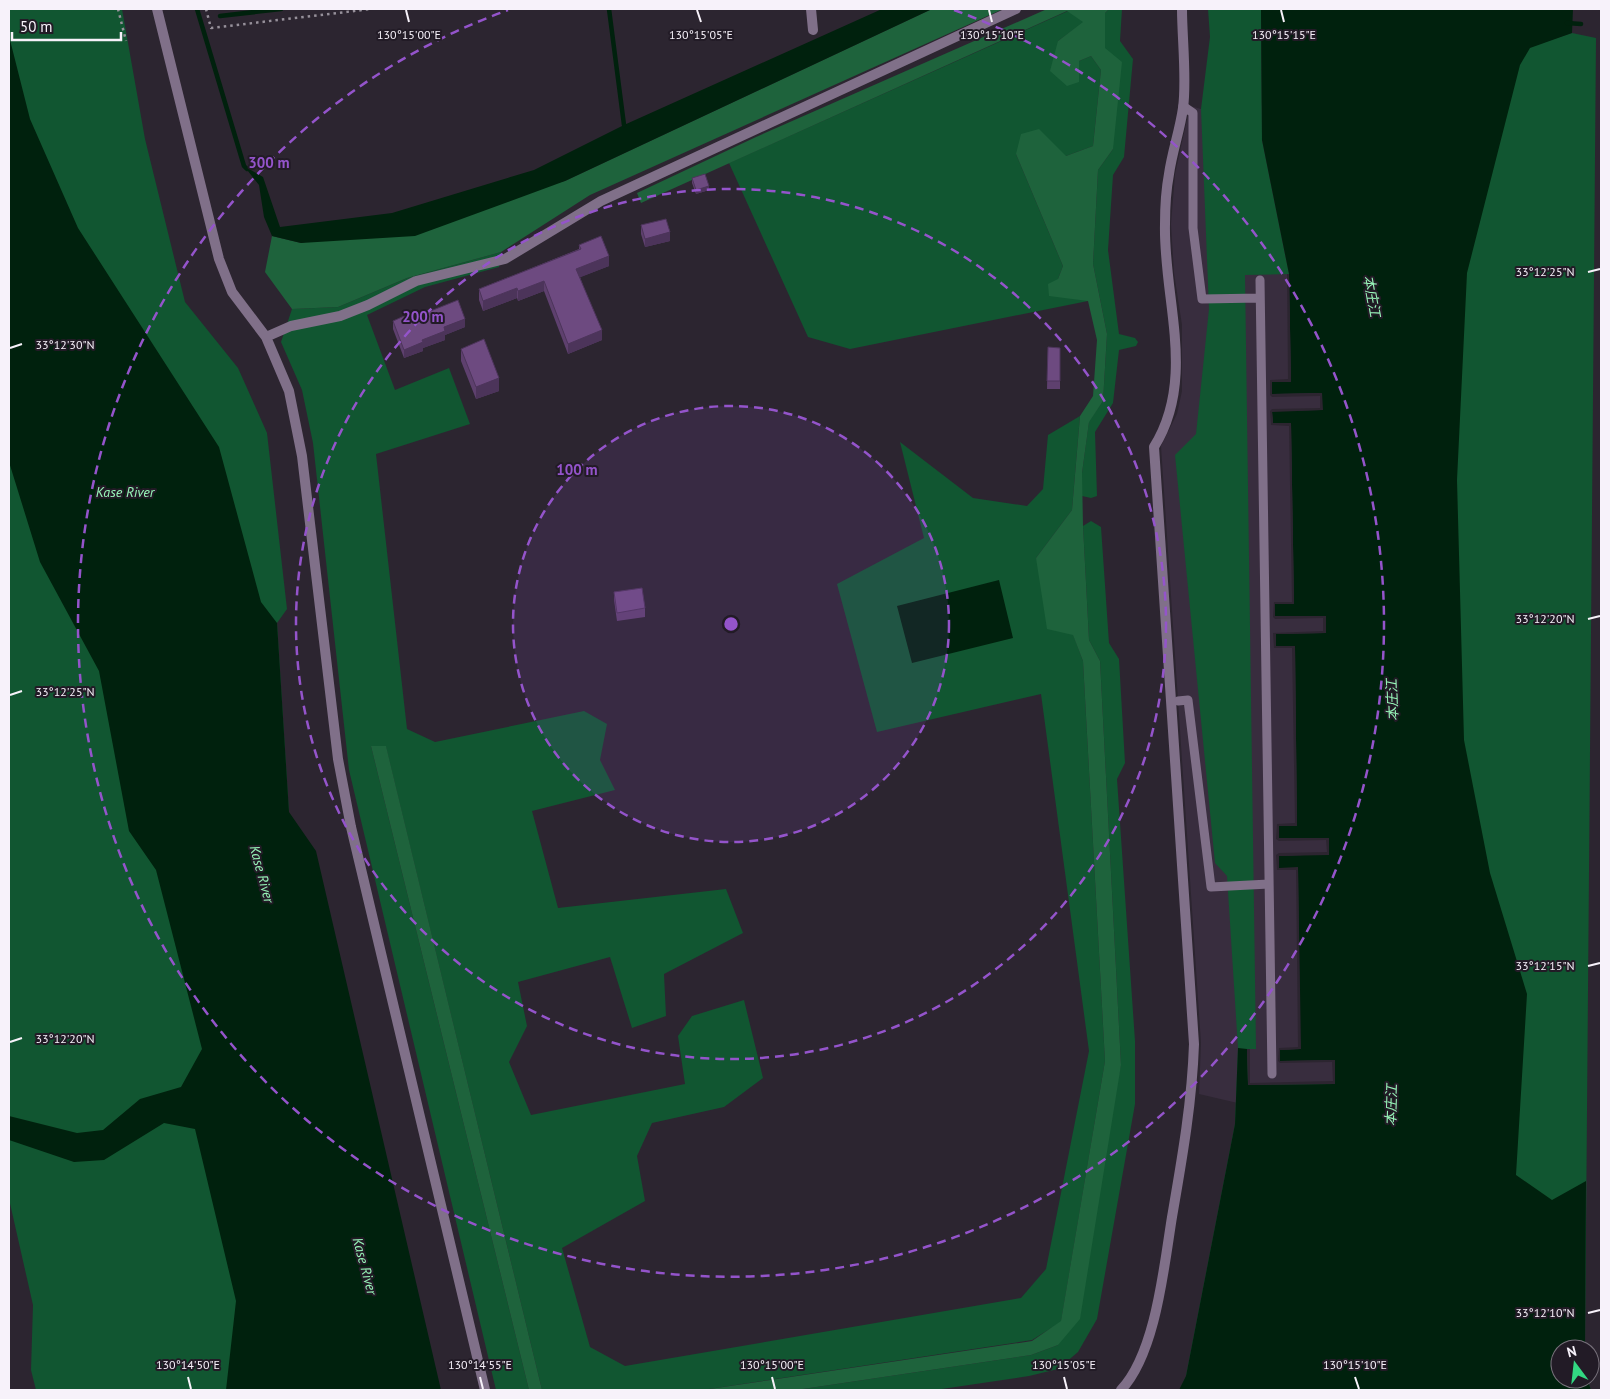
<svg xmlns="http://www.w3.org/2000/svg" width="1610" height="1399" font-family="'PT Sans','Noto Sans JP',sans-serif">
  <rect width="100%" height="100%" fill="#2c2530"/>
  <path fill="#382d3e" d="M1388,98L1423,1125L1242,1104L1199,1094L1201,1043L1161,446L1177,414L1182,391V325L1174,273L1171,224L1175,174L1190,106L1201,109Z"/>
  <path fill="#115631" d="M9,9H122L145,139L185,302L238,368L267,433L287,609L277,623L289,813L9,212Z
    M1109,9H1122L1120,41L1133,59L1124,157L1113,175L1108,250L1119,334L1135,338L1138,342L1136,346L1119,350L1113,403L1095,432L1097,496L1091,498L1082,496V473L1089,421L1103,401L1107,334L1093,264L1098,170L1113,149L1105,49V13Z
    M1208,9H1261L1262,140L1289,274L1245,275L1256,1049H1247L1248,1085L1335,1084L1179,1390L1186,1376L1235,1124L1238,1048L1227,876L1215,863L1175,455L1196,434L1209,309L1201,109L1210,37Z
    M1068,11L1084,22L1058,41L1079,82V61L1091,56L1101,70L1093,146L1066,156L1016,154L1063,266L1058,279L1088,301L850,349L808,337L729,163Z
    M1572,33L1596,38L1585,1349H1560V1379H1587L1591,1390H1458L1427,306L1496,58Z
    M501,252L499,267L425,287L367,315L395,390L449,368L470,424L376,454L407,729L435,742L584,711L607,724L600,760L615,790L532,811L558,908L726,889L743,933L664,974L666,1016L632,1028L610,957L518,982L527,1026L509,1062L531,1115L685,1084L678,1036L692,1016L744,1000L763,1078L724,1107L652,1123L637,1156L645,1201L562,1248L590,1347L625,1366L1021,1298L1046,1269L1089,1051L1041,694L877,732L837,584L924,538L900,442L973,498L1027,506L1043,489L1048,435L1080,416L1072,510L1036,558L1073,634L1083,661L1105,1061L1061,1322L1032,1340L703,1390H542L386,747L371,746L529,1390H496L349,770L313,443L302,390L281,342L292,309L338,307L407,278Z
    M9,393L52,442L303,1390H36L31,1370L33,1305L9,1199Z
    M1091,521L1101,527L1109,643L1119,659L1125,763L1117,779L1135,1041V1104L1097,1319L1078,1352L1058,1369L1029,1376L935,1390H796L1031,1355L1058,1345L1121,1065L1100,661L1089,640L1083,526Z"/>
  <path fill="#1e633c" d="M932,9H1003L590,195L501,252L407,278L338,307L292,309L265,272L272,236L301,243L565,181Z
    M1047,9H1109L1105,13V48L1122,62L1113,149L1098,170L1093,264L1107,334L1103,401L1089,422L1082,473L1083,526L1089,640L1100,661L1121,1065L1080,1319L1058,1345L1031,1355L796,1390H703L1032,1341L1061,1321L1105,1061L1083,661L1073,635L1047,629L1036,558L1072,510L1080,416L1093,396L1097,340L1088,301L1049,296L1048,284L1058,279L1063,266L1016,154L1021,134L1039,129L1066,156L1093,146L1101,70L1091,56L1079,61V82L1067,86L1050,71L1058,41L1083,22L1067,11L641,203L637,193L756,137Z
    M371,746H386L542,1390H529Z"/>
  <path fill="#00210d" d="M882,9H932L565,181L415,236L301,243L272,236L264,217L259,185L244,166L263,177L280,227L392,213L534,170L624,125Z
    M1261,9H1573L1572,33L1530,48L1520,65L1467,273L1457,480L1464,740L1490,873L1527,994L1516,1175L1552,1200L1586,1181L1585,1349H1560V1379H1587L1591,1390H1179L1186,1376L1235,1124L1238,1048L1247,1049L1248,1085L1335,1084V1060L1280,1061V1050L1300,1049L1298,868H1279V856L1329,854V838H1279V826H1297L1295,646H1276V634L1326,633V616L1275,617V604H1294L1291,423H1273L1272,411L1322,410V393L1272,394V382L1291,381L1289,274L1262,140Z
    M9,36L30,119L78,228L219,447L261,602L277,623L289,812L316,851L441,1390H226L236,1301L195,1129L164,1123L104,1160L74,1162L9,1140V1116L77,1133L103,1130L140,1099L181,1087L202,1049L156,870L129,831L99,671L40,562L9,462Z
    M999,580L1013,638L912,663L897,606Z"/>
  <path fill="#2c2530" d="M1287,274H1289L1291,382H1272V394L1322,393L1323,410L1272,412L1273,423H1291L1294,604H1275V616H1326V633L1276,634V646H1295L1297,826H1279V838H1329V855L1279,856V868L1298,867L1301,1049L1280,1050V1061L1335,1060V1084L1248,1085L1247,1049H1250V1083L1333,1081L1332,1062L1280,1063L1278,1061L1279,1048L1298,1047L1296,870H1277L1276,855L1279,853L1327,852L1326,840L1279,841L1276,839L1277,824L1295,823L1292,648H1274L1273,633L1323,631V618L1275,619L1273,617L1274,602H1292L1289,426L1271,425L1270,411L1272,409L1320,408V396L1272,397L1270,395V380L1288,379Z"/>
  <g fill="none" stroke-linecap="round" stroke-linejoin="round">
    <path stroke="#00210d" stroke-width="4.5" d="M197,9L244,166L247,169
      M609,9L624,125
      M220,16L281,9
      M1567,23L1581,24"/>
    <path stroke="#96909a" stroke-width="2.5" stroke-dasharray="2.5 4" stroke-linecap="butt" d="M118,9L126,41
      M206,9L211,28L371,9"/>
    <path stroke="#807089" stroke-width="9" d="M1183,106L1193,113V228L1202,299L1260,298
      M1260,280L1272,1074
      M1178,701L1188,700L1211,887L1269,884"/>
    <path stroke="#807089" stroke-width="10" d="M157,9L219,259L232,292L266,337L289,391L302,456L338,759L351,827L485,1390
      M811,9L813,30
      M266,337L291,326L340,316L368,305L416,281L505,259L601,201L1016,9
      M1121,1390C1156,1353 1164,1266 1172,1217C1182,1159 1192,1103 1194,1044L1154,447C1197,378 1163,298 1165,224C1165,208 1166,190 1169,174C1172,152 1180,130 1183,108C1187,80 1182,38 1182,9"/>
  </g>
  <path fill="#5e406e" d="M692,178L709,190L696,194L692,183Z
    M641,225L670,241L645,247L641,234Z
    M579,245L609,266L580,277L602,340L568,354L544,291L518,301L517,298L483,311L479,300V289L579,249Z
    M393,321L465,327L445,335V340L423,348V351L404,358L393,329Z
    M1048,347L1060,348V389H1047Z
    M461,349L499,391L476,399L461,361Z
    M614,592L645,608V617L617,621L614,600Z"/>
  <path fill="#4c345a" d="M709,186V190L696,194V190Z
    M670,232V241L645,247V239Z
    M609,256V266L576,279V269Z
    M544,281V291L518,301V291Z
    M517,288V298L483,311V301Z
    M465,319V327L445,335V340L423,348V351L404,358V350L444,327Z
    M602,330V340L568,354V344Z
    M499,378V391L476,399V387Z"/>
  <path fill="#6d4a80" stroke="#4c345a" d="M705,174L709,186L696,190L692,178Z
    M666,219L670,232L645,239L641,225Z
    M601,236L609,256L576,269L602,330L568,344L544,281L518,291L517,288L483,301L479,289L581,249L579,245Z
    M458,300L465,319L444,327L445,331L422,340L423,342L404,350L393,321L411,313L413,318Z
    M484,339L499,378L476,387L461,349Z
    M1048,347L1060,348V381H1047Z
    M642,588L645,608L617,613L614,592Z"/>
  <path fill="none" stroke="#f7f2fa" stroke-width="2" d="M406,10L409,22M697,10L701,22M989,10L992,22M1281,10L1284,22M1588,272L1600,269M10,348L22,344M1588,619L1600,616M10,695L22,691M1588,966L1600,963M10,1042L22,1038M1588,1313L1600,1310M188,1377L191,1389M480,1377L483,1389M772,1377L775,1389M1064,1377L1067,1389M1355,1377L1359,1389"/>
  <circle cx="731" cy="624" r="218" fill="#9454cb" fill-opacity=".12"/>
  <g fill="none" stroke="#9454cb" stroke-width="2.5" stroke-dasharray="9 6">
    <circle cx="731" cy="624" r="218"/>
    <circle cx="731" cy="624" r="435"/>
    <path d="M954 10A653 653 0 1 1 508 10"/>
  </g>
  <g text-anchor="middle" stroke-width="4" stroke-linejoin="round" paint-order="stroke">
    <g font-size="14" font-style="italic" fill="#97f5b8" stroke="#221b26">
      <text transform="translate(1372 296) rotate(80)" y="5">本庄江</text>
      <text x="125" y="497">Kase River</text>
      <text transform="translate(1392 700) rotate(-92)" y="5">本庄江</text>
      <text transform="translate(262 874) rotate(75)" y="5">Kase River</text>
      <text transform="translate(1391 1105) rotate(-88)" y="5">本庄江</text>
      <text transform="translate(365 1266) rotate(75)" y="5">Kase River</text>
    </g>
  </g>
  <g font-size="12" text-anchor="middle" fill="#f7f2fa" stroke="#221b26" stroke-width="4" stroke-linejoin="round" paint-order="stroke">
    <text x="1284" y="39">130°15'15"E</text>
    <text x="409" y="39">130°15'00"E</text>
    <text x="701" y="39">130°15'05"E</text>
    <text x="992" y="39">130°15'10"E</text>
    <text x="1545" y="276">33°12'25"N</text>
    <text x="65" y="349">33°12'30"N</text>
    <text x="1545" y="623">33°12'20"N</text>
    <text x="65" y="696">33°12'25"N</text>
    <text x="1545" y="970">33°12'15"N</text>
    <text x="65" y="1043">33°12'20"N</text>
    <text x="1545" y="1317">33°12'10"N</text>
    <text x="188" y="1369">130°14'50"E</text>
    <text x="480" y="1369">130°14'55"E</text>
    <text x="772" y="1369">130°15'00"E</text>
    <text x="1064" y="1369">130°15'05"E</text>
    <text x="1355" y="1369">130°15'10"E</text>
  </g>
  <circle cx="731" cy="624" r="8" fill="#9454cb" stroke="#221b26" stroke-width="2.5"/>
  <g font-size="15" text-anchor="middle" font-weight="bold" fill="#9454cb" stroke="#221b26" stroke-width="4" stroke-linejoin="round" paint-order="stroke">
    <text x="269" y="168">300 m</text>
    <text x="423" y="322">200 m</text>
    <text x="577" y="475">100 m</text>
  </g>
  <rect width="1610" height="1399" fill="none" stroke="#f7f2fa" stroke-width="20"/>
  <g transform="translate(1575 1364) rotate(345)"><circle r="24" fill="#221b26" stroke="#77717b"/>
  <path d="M0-4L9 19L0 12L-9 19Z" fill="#32d882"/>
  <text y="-8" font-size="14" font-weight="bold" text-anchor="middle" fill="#f7f2fa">N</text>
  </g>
  <path d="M12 32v8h109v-8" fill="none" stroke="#f7f2fa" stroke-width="2.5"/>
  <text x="20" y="32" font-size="15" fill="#f7f2fa" stroke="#221b26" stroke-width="4" paint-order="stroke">50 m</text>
</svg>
